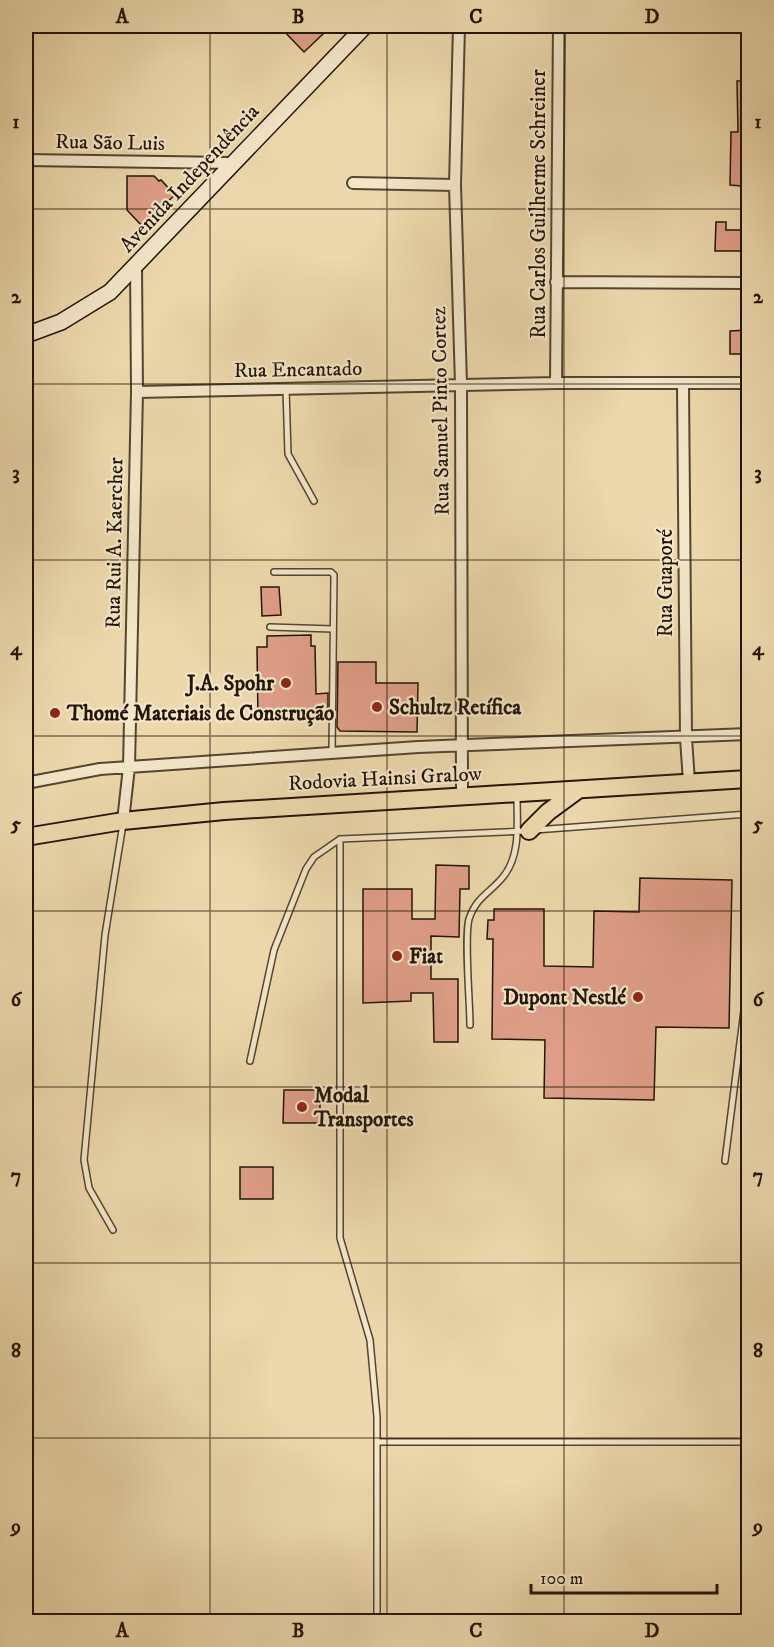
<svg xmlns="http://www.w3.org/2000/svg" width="774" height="1647" font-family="'IM FELL DW Pica',serif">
  <rect width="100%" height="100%" fill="#ecd8ac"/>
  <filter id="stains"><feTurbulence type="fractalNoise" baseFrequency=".00333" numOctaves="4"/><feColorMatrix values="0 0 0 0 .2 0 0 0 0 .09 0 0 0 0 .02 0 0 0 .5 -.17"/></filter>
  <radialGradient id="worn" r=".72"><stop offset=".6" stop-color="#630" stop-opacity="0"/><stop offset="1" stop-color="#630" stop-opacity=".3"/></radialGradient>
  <path fill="#e09e89" stroke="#221407" stroke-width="1.5" d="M279,26H315L323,34L304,52Z
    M737,81H748V163H742V186L730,185L731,132H738Z
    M127,176H154L159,181L161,180L175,195L141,225L127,210Z
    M716,222H726V230H748V251H715Z
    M748,330V354H730V331Z
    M261,587H279L281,615L262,616Z
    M311,635V646H315L316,694L328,693V719L258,721L257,647H267V636Z
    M338,662H376V683H418L417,732L340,731L337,727Z
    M436,865L469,866V889H460L459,937L431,936V979H458V1042H434L433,993H411V1001L363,1003V889H412V919H435Z
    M640,878L732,880L729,1028L656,1027L654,1100L544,1098L545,1040L492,1039L493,939H487L488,920H494V909H544V966L593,967L594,911L639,912Z
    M284,1090H320V1123H283Z
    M240,1167H273V1199H240Z"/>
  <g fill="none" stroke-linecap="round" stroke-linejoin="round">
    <g stroke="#544530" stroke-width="8">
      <path id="lane" d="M286,389L288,454L314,501
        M274,572H331L334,575L332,753
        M270,627L333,629
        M535,830L748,814
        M470,1025C470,1003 464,936 469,919C477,896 489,894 503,877C521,855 517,823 517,797
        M250,1061L274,950L306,869L314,857L340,839
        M725,1161L748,979
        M113,1230L89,1188L84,1160L105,935L123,824
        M377,1442H748
        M377,1622V1417L370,1340L340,1238V839L526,831"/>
    </g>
    <g stroke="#544530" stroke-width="14">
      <path id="street" d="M459,26L455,185L461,384L462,796
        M26,160L231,163
        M353,183L455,185
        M556,282L748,283
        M556,383L559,26
        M683,384L686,738L689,782
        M137,392L556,383H748
        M26,783L100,769L418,747L748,734
        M123,821L129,767L137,392L136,265"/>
    </g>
    <g stroke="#221407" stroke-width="18">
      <path id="secondary" d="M26,335L61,322L110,292L365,26"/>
    </g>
    <g stroke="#221407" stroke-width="20">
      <path id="primary" d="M529,831L548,812L578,790
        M26,837L123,821L224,811L748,779"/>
    </g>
    <use href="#lane" stroke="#f3e6c9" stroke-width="5"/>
    <use href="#street" stroke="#f3e6c9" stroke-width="10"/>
    <use href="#secondary" stroke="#f3e6c9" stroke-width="15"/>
    <use href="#primary" stroke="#ecd8ac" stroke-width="16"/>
  </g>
  <path fill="none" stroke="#221407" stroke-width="1.5" stroke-opacity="0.55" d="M210,26V1622M387,26V1622M564,26V1622M26,209H748M26,384H748M26,560H748M26,736H748M26,911H748M26,1087H748M26,1263H748M26,1438H748"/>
  <g fill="#8f2418" stroke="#f3e6c9" stroke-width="2">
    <circle cx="286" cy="683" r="6"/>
    <circle cx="377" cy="707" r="6"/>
    <circle cx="55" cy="713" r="6"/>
    <circle cx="397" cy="956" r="6"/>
    <circle cx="638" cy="997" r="6"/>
    <circle cx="302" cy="1107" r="6"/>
  </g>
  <g text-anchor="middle" stroke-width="4.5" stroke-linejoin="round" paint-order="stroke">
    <g font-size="21" fill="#221407" stroke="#f3e6c9">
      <text transform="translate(110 142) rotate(1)" y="7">Rua São Luis</text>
      <text transform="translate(189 178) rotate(-47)" y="7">Avenida Independência</text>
      <text transform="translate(538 204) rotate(-90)" y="7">Rua Carlos Guilherme Schreiner</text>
      <text transform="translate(298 369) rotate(-1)" y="7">Rua Encantado</text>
      <text transform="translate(440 411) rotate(-91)" y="7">Rua Samuel Pinto Cortez</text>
      <text transform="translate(114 543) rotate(-89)" y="7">Rua Rui A. Kaercher</text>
      <text transform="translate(665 583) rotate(-90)" y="7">Rua Guaporé</text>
      <text transform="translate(385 778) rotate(-3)" y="7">Rodovia Hainsi Gralow</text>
    </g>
    <g font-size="21" font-weight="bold" fill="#221407" stroke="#f3e6c9" text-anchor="start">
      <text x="274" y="690" text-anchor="end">J.A. Spohr</text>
      <text x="389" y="714">Schultz Retífica</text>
      <text x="67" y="720">Thomé Materiais de Construção</text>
      <text x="409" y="963">Fiat</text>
      <text x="626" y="1004" text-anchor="end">Dupont Nestlé</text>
      <text x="314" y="1102">Modal<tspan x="314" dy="24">Transportes</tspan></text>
    </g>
  </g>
  <rect width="774" height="1647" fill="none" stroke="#ecd8ac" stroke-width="66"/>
  <path d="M531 1584v9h186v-9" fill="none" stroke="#221407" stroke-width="3"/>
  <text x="540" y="1584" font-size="18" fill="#221407" stroke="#f3e6c9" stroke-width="4.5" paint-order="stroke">100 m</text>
  <rect x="33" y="33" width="708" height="1581" fill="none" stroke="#221407" stroke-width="2"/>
  <g font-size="20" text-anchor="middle" font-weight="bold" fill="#221407">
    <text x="122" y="23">A</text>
    <text x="298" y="23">B</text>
    <text x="476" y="23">C</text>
    <text x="652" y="23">D</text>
    <text x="16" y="128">1</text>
    <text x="758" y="128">1</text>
    <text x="16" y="303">2</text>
    <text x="758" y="303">2</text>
    <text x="16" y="479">3</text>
    <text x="758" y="479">3</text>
    <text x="16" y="655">4</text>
    <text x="758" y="655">4</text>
    <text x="16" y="830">5</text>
    <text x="758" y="830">5</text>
    <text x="16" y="1006">6</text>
    <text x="758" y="1006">6</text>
    <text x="16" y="1182">7</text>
    <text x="758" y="1182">7</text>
    <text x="16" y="1357">8</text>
    <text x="758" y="1357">8</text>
    <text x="16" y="1533">9</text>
    <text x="758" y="1533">9</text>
    <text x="122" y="1637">A</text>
    <text x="298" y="1637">B</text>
    <text x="476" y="1637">C</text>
    <text x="652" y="1637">D</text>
  </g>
  <rect width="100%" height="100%" filter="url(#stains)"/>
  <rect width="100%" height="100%" fill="url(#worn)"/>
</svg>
